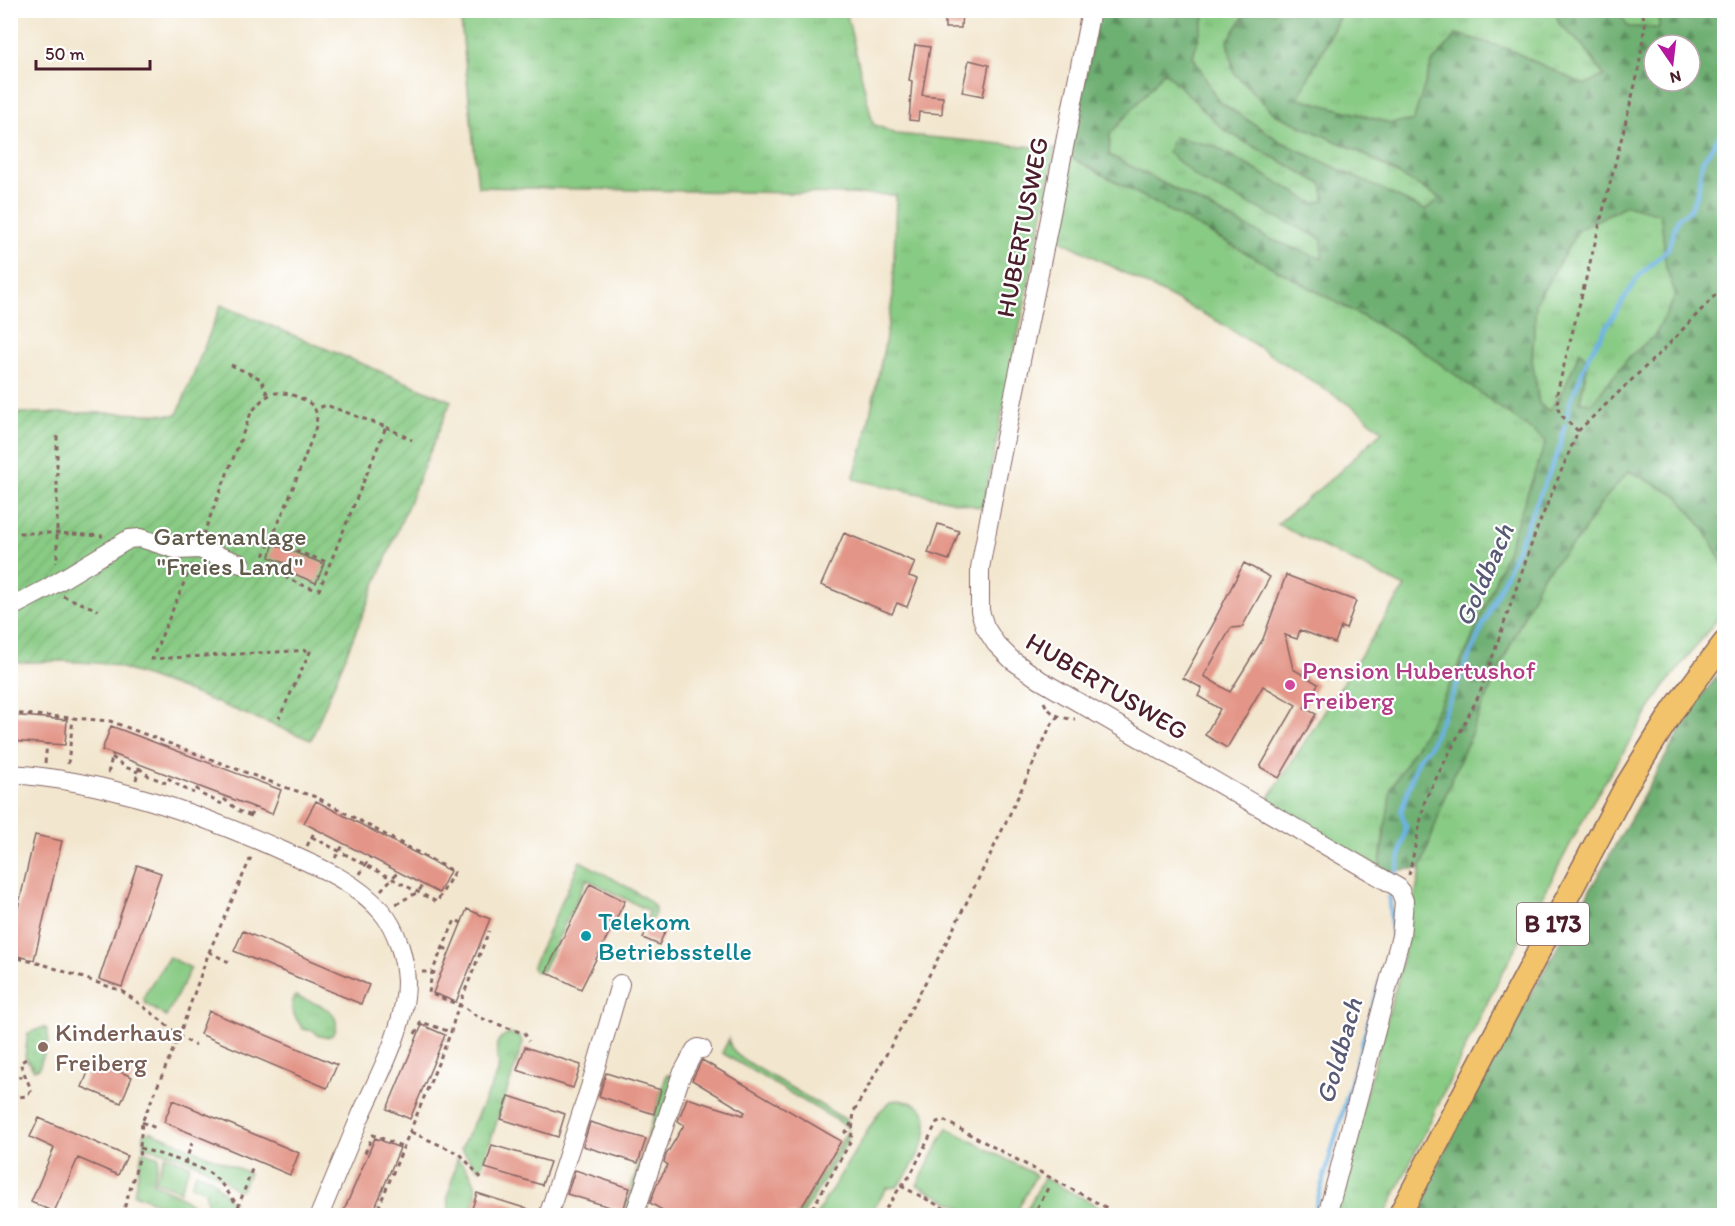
<svg xmlns="http://www.w3.org/2000/svg" width="1735" height="1226" font-family="Itim,sans-serif">
  <defs>
    <pattern id="grass-tufts" width="24" height="20" patternUnits="userSpaceOnUse" patternTransform="scale(1.5)"><rect width="24" height="20" fill="#88cb84"/><path d="M3 7l-1-3M5 7V3M7 7l1-3M15 17l-1-3M17 17v-4M19 17l1-3" fill="none" stroke="#77ae72"/></pattern>
    <pattern id="forest-firs" width="22" height="20" patternUnits="userSpaceOnUse" patternTransform="scale(1.5)"><rect width="22" height="20" fill="#6eaf72"/><path d="M5 1l3.5 6h-7zM16 11l3.5 6h-7z" fill="#5c8e5e"/></pattern>
    <pattern id="park-dots" width="8" height="8" patternUnits="userSpaceOnUse" patternTransform="scale(1.5)"><rect width="8" height="8" fill="#88cb84"/><path d="M2 2h.1M6 6h.1" fill="none" stroke="#77ae72" stroke-width="1.8" stroke-linecap="round"/></pattern>
    <pattern id="garden-furrows" width="10" height="10" patternUnits="userSpaceOnUse" patternTransform="scale(1.5)"><rect width="10" height="10" fill="#88cb84"/><path d="M-1 1l2-2M0 10L10 0M9 11l2-2" fill="none" stroke="#77ae72"/></pattern>
  </defs>
  <rect width="100%" height="100%" fill="#fff"/>
  <filter id="ink" filterUnits="userSpaceOnUse"><feTurbulence type="fractalNoise" baseFrequency=".0167" numOctaves="2"/><feDisplacementMap in="SourceGraphic" scale="12" xChannelSelector="R" yChannelSelector="G"/><feConvolveMatrix kernelMatrix="1 2 1 2 8 2 1 2 1" color-interpolation-filters="sRGB"/></filter>
  <filter id="wash" filterUnits="userSpaceOnUse"><feTurbulence type="fractalNoise" baseFrequency=".008" numOctaves="4" result="noise"/><feDisplacementMap in="SourceGraphic" scale="24" xChannelSelector="R" yChannelSelector="G"/><feGaussianBlur stdDeviation="1.35" result="paint"/><feColorMatrix in="noise" values="0 0 0 0 0 0 0 0 0 0 0 0 0 0 0 0 0 1.4 0 .05"/><feComposite in="paint" operator="in"/></filter>
  <g filter="url(#wash)">
    <rect width="100%" height="100%" fill="#f2e6ce"/>
    <path fill="url(#grass-tufts)" stroke="#697558" stroke-width="1.5" d="M460,11H846L873,124L896,134L1056,149L983,508L853,479L864,443L884,348L893,295L896,195L478,187Z
      M1209,11H1247L1228,41L1234,73L1275,114L1358,151L1442,199L1425,210L1283,143L1218,101L1193,56L1205,14Z
      M1342,11H1556L1559,23L1585,48L1604,76L1584,85L1508,49L1457,34L1432,63L1413,121L1390,123L1298,98L1329,39Z
      M1619,11H1658L1659,28L1628,27Z
      M1164,71L1224,130L1322,184L1325,201L1315,204L1214,146L1200,180L1323,239L1322,260L1272,240L1109,155L1110,134L1150,89Z
      M1069,156L1413,344L1547,441L1507,551L1469,646L1434,716L1384,830L1379,872L1266,802L1405,587L1277,524L1337,474L1382,431L1356,409L1219,322L1051,235Z
      M1626,205L1661,214L1666,267L1676,295L1655,335L1630,356L1592,403L1580,402L1588,362L1580,352L1565,387L1550,411L1539,404L1532,360L1536,303L1578,230Z
      M1629,471L1678,496L1704,529L1724,566V611L1663,688L1593,801L1492,993L1385,1215L1332,1216L1398,979L1421,868L1446,793L1484,703L1542,576L1580,537L1601,503Z
      M580,861C593,868 648,896 654,906C657,911 654,915 652,920L647,918L649,911L587,879L543,970L540,972L535,971L532,968Z
      M295,996C307,1001 322,1004 331,1012C336,1016 339,1029 333,1034C330,1038 324,1037 319,1036L314,1031L303,1029C296,1019 287,1008 295,996Z
      M510,1033L520,1037L523,1043L481,1169L477,1168L461,1149C469,1130 479,1112 488,1093C491,1086 496,1079 498,1072C502,1056 486,1041 510,1033Z
      M729,1039C730,1050 736,1054 744,1060L848,1121V1127L722,1053Z
      M667,1074L675,1077L629,1215L622,1216Z
      M848,1130V1140L803,1215L797,1216Z
      M150,1131L249,1173L242,1190H236C209,1165 178,1154 143,1147L144,1134Z
      M142,1151L159,1157L153,1183L180,1196L206,1215H187L134,1194Z
      M457,1158C465,1167 477,1179 476,1192C476,1199 471,1208 469,1215H446L449,1208L448,1197Z"/>
    <path fill="url(#forest-firs)" stroke="#5c674e" stroke-width="1.5" fill-rule="evenodd" d="M1099,11H1209L1205,14L1193,56L1218,101L1283,143L1425,210L1441,198L1358,151L1275,114L1234,73L1228,41L1247,11H1342L1298,98L1390,123L1413,121L1432,63L1457,34L1508,49L1584,85L1604,76L1585,48L1559,23L1556,11H1619L1628,27L1659,28L1658,11H1724V566L1704,529L1678,496L1629,471L1601,503L1580,537L1542,576L1484,703L1446,793L1421,868L1379,872L1391,788L1434,716L1469,646L1507,551L1546,441L1413,344L1069,156ZM1654,45H1690V81H1654ZM1164,71L1224,130L1322,184L1325,200L1315,204L1214,146L1174,137L1168,152L1200,180L1322,239V259L1272,240L1109,155L1110,134L1150,89ZM1626,205L1661,214L1666,267L1676,295L1655,335L1630,356L1592,403L1580,402L1588,361L1580,351L1565,387L1549,411L1539,404L1532,360L1536,303L1578,230Z
      M1724,668V1215L1411,1216L1486,1073L1696,703Z"/>
    <path fill="url(#park-dots)" stroke="#697558" stroke-width="1.5" d="M44,1027L47,1029L49,1041L39,1068L34,1070L25,1057L28,1033Z
      M196,1172L211,1178L236,1207L232,1215H214L208,1207L205,1191L191,1185Z"/>
    <path fill="url(#garden-furrows)" stroke="#697558" stroke-width="1.5" d="M221,305L451,401L311,740L177,687L110,664L62,661L11,663V413H111L177,415Z"/>
    <path fill="#88cb84" stroke="#697558" stroke-width="1.5" d="M169,957L191,968L166,1017L145,1003L144,997L146,992Z
      M898,1100C905,1101 915,1102 920,1107C941,1125 910,1172 897,1187L887,1188L869,1215H816L879,1112L891,1101Z
      M947,1128L1036,1175L1015,1215H975L917,1185Z
      M165,1155L190,1165L180,1191L155,1181Z
      M1044,1178L1115,1215H1024Z"/>
    <g fill="none" stroke-linecap="round" stroke-linejoin="round">
      <path stroke="#6cb2e3" stroke-width="4.5" d="M1567,416L1569,405L1589,355L1638,277L1668,249L1678,218L1690,210L1698,192L1702,162L1724,129
        M1396,875L1406,827L1401,812L1418,759L1429,747L1510,565L1559,450L1565,425
        M1389,897L1392,936
        M1313,1216L1381,978"/>
    </g>
    <g id="blocks">
      <path fill="#e39587" d="M945,10H962L961,28H945Z
        M915,45L930,47L922,95L943,97L942,114L919,112L918,121L909,120L912,81L909,80Z
        M969,60L989,65L983,96L962,92Z
        M938,524L959,531L949,560L928,553Z
        M844,533L915,562L909,576L918,579L907,607L897,603L892,614L821,585Z
        M274,544L324,564L316,583L285,570L287,564L269,557Z
        M1244,563L1270,577L1242,627L1231,628L1204,676L1230,692L1263,639L1286,575L1356,601L1346,629L1341,627L1335,643L1300,630L1297,639L1285,635L1293,669L1318,684L1304,708L1316,714L1279,778L1260,767L1296,705L1263,686L1227,748L1205,735L1220,709L1198,696L1202,688L1183,678L1216,619H1215Z
        M10,715L67,720L65,745L10,741Z
        M111,726L281,790L272,814L102,750Z
        M316,801L450,871L439,893L304,823Z
        M35,835L62,841L34,960L10,954V942Z
        M137,865L161,873L122,987L99,979Z
        M590,884L625,901L581,989L546,972Z
        M467,909L490,919L456,1002L433,993Z
        M650,922L666,929L659,945L643,938Z
        M243,931L369,985L361,1004L234,951Z
        M209,1011L337,1065L327,1088L200,1034Z
        M422,1025L445,1035L410,1119L387,1109Z
        M525,1047L581,1065L573,1088L517,1070Z
        M93,1060L132,1077L121,1103L82,1087Z
        M702,1060L841,1141L797,1215H671L650,1203L657,1184L668,1165L664,1162L666,1155L684,1125L678,1121L687,1098L743,1115L745,1112L692,1080Z
        M606,1073L661,1090L654,1114L599,1096Z
        M509,1096L565,1114L558,1137L501,1119Z
        M173,1100L299,1153L290,1175L164,1122Z
        M39,1118L127,1156L118,1175L78,1158L54,1212L31,1202L54,1148L30,1137Z
        M590,1122L646,1139L638,1163L583,1146Z
        M375,1138L400,1148L372,1215H342Z
        M492,1145L550,1162L542,1185L485,1168Z
        M575,1170L630,1188L623,1211L567,1194Z
        M477,1193L537,1212V1215H470Z"/>
    </g>
  </g>
  <g filter="url(#ink)">
    <use href="#blocks" fill-opacity="0" stroke="#856564" stroke-width="1.5"/>
    <g fill="none" stroke-linecap="round" stroke-linejoin="round">
      <g stroke="#856564" stroke-width="20">
        <path id="minor" d="M1091,10L1046,239L997,477L980,568V611L985,627L996,644L1012,660L1040,680L1399,888L1404,901L1401,936L1327,1216
          M10,608L46,589L129,539L140,538L178,550L199,549L241,564
          M10,774C105,780 198,813 285,852C319,867 356,882 381,911C397,929 405,958 406,982C406,1026 379,1076 361,1115C347,1148 333,1182 319,1216
          M548,1216L590,1087L620,984
          M634,1216L681,1076L695,1050L698,1048L702,1049"/>
      </g>
      <g stroke="#856564" stroke-width="25">
        <path id="major" d="M1399,1216L1626,786L1674,709L1724,643"/>
      </g>
      <path stroke="#856564" stroke-width="3" stroke-dasharray="4.5 4.5" stroke-linecap="butt" d="M231,365L261,379L268,396
        M386,427L412,440
        M1578,431L1559,413L1557,393L1638,73L1645,24L1642,10
        M57,436V563
        M10,533H57L103,536
        M203,535L251,413C258,404 265,395 276,393C282,392 290,394 295,396C314,403 320,409 315,430L288,501L261,563L257,561
        M270,542L330,563
        M261,563C280,575 297,585 319,590L386,427L326,405L316,409
        M191,566L152,659L311,650L279,718
        M63,596L98,610
        M1044,702C1049,714 1062,719 1075,719
        M10,713L110,721L284,787L316,797L454,872L437,902L312,837
        M112,757L125,767L138,772
        M16,758L17,741
        M45,763L47,744
        M68,764L73,718
        M139,768L149,776L166,783
        M108,773L113,754
        M168,778L181,787L194,793
        M136,780L140,764
        M196,788L203,795L222,804
        M224,799L239,811L251,816
        M250,817L254,807
        M307,846L316,829
        M335,858L344,844
        M360,874L370,857
        M1409,875L1425,800L1480,693L1536,531L1578,431L1663,350L1724,286
        M381,890L398,872
        M396,904L418,892L423,885
        M462,923L455,920L432,972L429,993L464,1007L478,1017L525,1034L529,1041
        M443,948L450,950
        M209,952L229,962
        M10,956L45,965L122,991L156,1016L179,1036L196,1046
        M422,972H432L440,975
        M10,1025C16,1031 16,1037 10,1043
        M415,1034L421,1022L451,1032
        M10,1081L25,1075
        M10,1084L15,1095L18,1097L26,1096L30,1092V1087L20,1063L26,1059
        M142,1122L158,1129
        M411,1132L449,1149L461,1155L483,1180
        M844,1133L848,1130L851,1123
        M140,1148C158,1154 196,1164 211,1174C222,1182 230,1196 239,1207
        M365,1153L373,1135L404,1147
        M185,1163L192,1143
        M901,1186L910,1176L937,1122L943,1120L1122,1216
        M122,1216L139,1159L142,1122L179,1036L209,952L252,855
        M235,1216L252,1169
        M375,1216L451,1032L455,1016L489,931
        M808,1216L851,1141L854,1111C926,987 991,858 1050,727L1058,716
        M881,1216L901,1186L957,1215
        M957,1216L960,1208
        M1033,1216L1048,1188"/>
      <use href="#minor" stroke="#fff" stroke-width="18"/>
      <use href="#major" stroke="#f2c36a" stroke-width="22"/>
    </g>
  </g>
  <circle fill="#d1479c" stroke="#fff" stroke-width="2" cx="1290" cy="685" r="6"/>
  <circle fill="#0f9aa8" stroke="#fff" stroke-width="2" cx="586" cy="936" r="6"/>
  <circle fill="#8d6e63" stroke="#fff" stroke-width="2" cx="43" cy="1047" r="6"/>
  <g text-anchor="middle" stroke-width="4.5" stroke-linejoin="round" paint-order="stroke">
    <rect fill="#fff" stroke="#80626b" stroke-width="1.5" x="1517" y="903" width="72" height="42" rx="4.5"/>
    <g font-size="24" font-weight="bold" fill="#4a1f2b">
      <text x="1553" y="932">B 173</text>
    </g>
    <g font-size="26" fill="#4a1f2b" stroke="#fff">
      <text transform="translate(1022 227) rotate(-79)" y="9">HUBERTUSWEG</text>
      <text transform="translate(1107 686) rotate(31)" y="9">HUBERTUSWEG</text>
    </g>
    <g font-size="26" fill="#605b4a" stroke="#fff">
      <text x="230" y="545">Gartenanlage<tspan x="230" dy="30">"Freies Land"</tspan></text>
    </g>
    <g font-size="26" fill="#b23c85" stroke="#fff" text-anchor="start">
      <text x="1302" y="679">Pension Hubertushof<tspan x="1302" dy="30">Freiberg</tspan></text>
    </g>
    <g font-size="26" fill="#0d838f" stroke="#fff" text-anchor="start">
      <text x="598" y="930">Telekom<tspan x="598" dy="30">Betriebsstelle</tspan></text>
    </g>
    <g font-size="26" fill="#785e54" stroke="#fff" text-anchor="start">
      <text x="55" y="1041">Kinderhaus<tspan x="55" dy="30">Freiberg</tspan></text>
    </g>
    <g font-size="27" font-style="italic" fill="#585a75" stroke="#fff">
      <text transform="translate(1484 575) rotate(-66)" y="9">Goldbach</text>
      <text transform="translate(1339 1051) rotate(-74)" y="9">Goldbach</text>
    </g>
  </g>
  <rect width="1735" height="1226" fill="none" stroke="#fff" stroke-width="36"/>
  <g transform="translate(1672 63) rotate(166)"><circle r="28" fill="#ffffff" stroke="#b7a5aa" stroke-width="1.5"/>
  <path d="M0-4.5L10 22L0 15L-10 22Z" fill="#b5179e"/>
  <text y="-9" font-size="16" font-weight="bold" text-anchor="middle" fill="#4a1f2b">N</text>
  </g>
  <path d="M36 60v9h114v-9" fill="none" stroke="#4a1f2b" stroke-width="3"/>
  <text x="45" y="60" font-size="18" fill="#4a1f2b" stroke="#ffffff" stroke-width="4.5" paint-order="stroke">50 m</text>
</svg>
